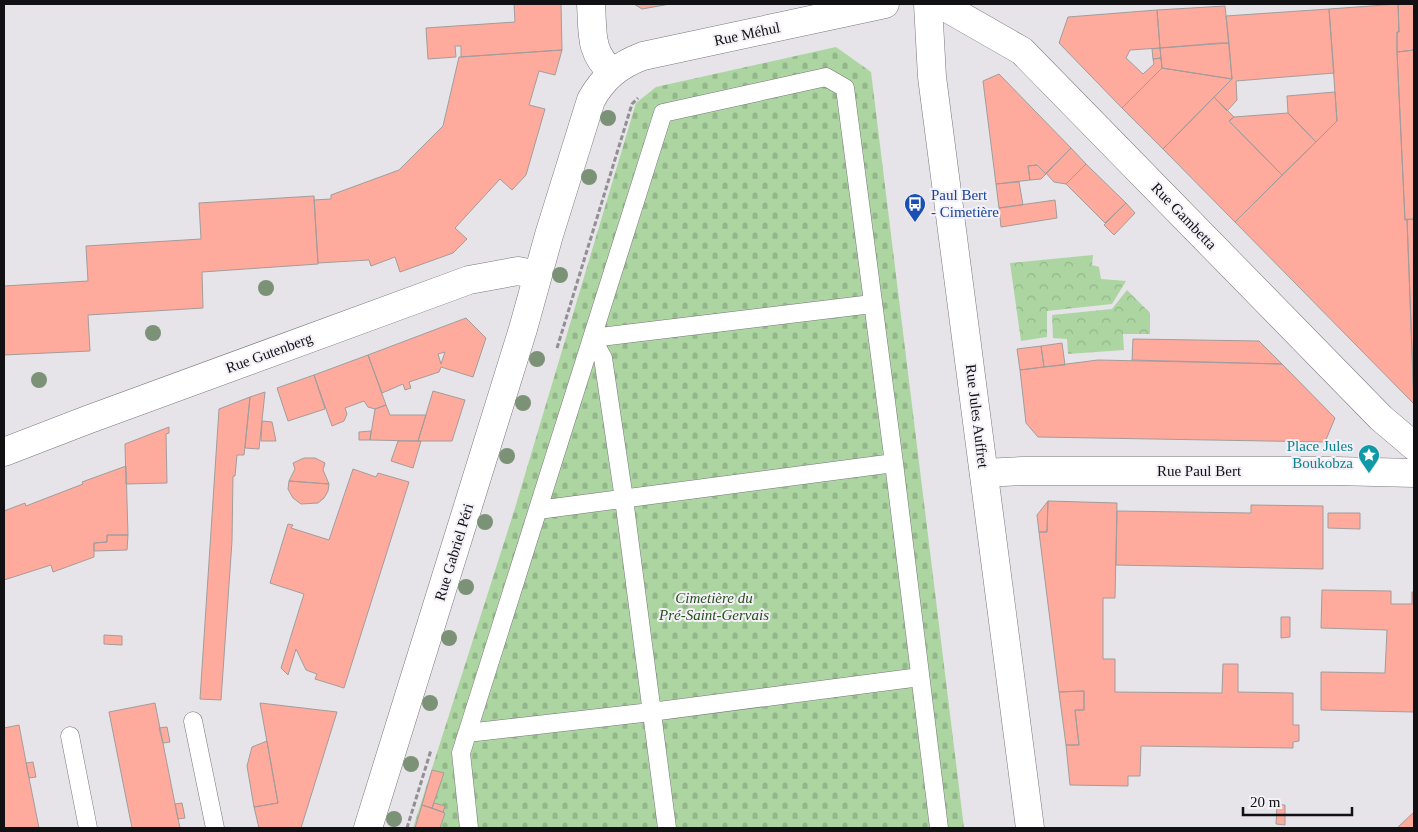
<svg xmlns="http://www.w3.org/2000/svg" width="1418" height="832" font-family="'Times New Roman',serif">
  <defs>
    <pattern id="cemetery-stones" width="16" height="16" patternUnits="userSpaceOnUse" patternTransform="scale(1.25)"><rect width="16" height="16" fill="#acd5a1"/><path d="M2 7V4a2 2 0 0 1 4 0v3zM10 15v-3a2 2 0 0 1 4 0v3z" fill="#93b68a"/></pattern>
    <pattern id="park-crowns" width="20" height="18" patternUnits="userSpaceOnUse" patternTransform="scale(1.25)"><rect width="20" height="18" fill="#acd5a1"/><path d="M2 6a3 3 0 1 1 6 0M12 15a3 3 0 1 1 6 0" fill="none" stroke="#93b68a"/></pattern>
  </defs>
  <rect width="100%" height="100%" fill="#e6e3e9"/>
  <path fill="url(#cemetery-stones)" d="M836,47L871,72L964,828H413L515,508L636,103L656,87Z"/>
  <path fill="url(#park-crowns)" d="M1093,255L1092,265L1099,267L1101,279L1126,281L1112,304L1047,311V337L1021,341L1010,263Z
    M1127,290L1150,313V334H1123L1124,350L1068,354L1067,339L1053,338L1052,315L1112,309Z"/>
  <path fill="#feab9d" stroke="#a39c9b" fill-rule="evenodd" d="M514,4H561L562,50L461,57V46H455L456,57L428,59L426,28L515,22Z
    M634,4H670L642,9Z
    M1398,4H1414V50L1397,52V32H1399Z
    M1398,4L1399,32H1397V52L1405,220L1407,219L1414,404L1235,222L1337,121L1329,9Z
    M1225,6L1229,43L1160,48L1157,10Z
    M1329,9L1334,73L1236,81L1237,100L1227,111L1214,97L1232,79L1226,16Z
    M1157,10L1160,48L1130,50L1126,58L1143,74L1154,64L1153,59L1161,58L1162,68L1122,108L1059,43L1068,17Z
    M1219,43H1229L1232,79L1162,68L1160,48Z
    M1160,48L1161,58L1153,59L1152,49Z
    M562,50L555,75L539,71L532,95L529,105L545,109L526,175L512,190L500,179L455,228L467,239L453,253L400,272L395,257L371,266L369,260L318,263L314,200L331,199V195L399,170L443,126L459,57Z
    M1414,50V219L1405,220L1397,52Z
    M1162,68L1232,79L1163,149L1122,108Z
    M999,74L1071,148L1046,174L1037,165L1028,166L1030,180L996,184L983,81Z
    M1335,92L1337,121L1316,142L1288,113L1287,96Z
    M1214,97L1234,117L1229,121L1282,175L1235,222L1163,149Z
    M1288,113L1316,142L1282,175L1229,121L1234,117Z
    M1071,148L1086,164L1066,184L1054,182L1046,173Z
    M1086,164L1126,203L1105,223L1066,184Z
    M1037,165L1046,174L1041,179L1030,180L1028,166Z
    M1019,182L1023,205L999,208L996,184Z
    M314,196L318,264L202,272L203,308L88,315L90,351L4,355V286L88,281L86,246L201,239L199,203Z
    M1055,200L1057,218L1001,227L999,208Z
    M1126,203L1135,213L1114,235L1104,225Z
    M1407,219H1414V405V404Z
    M466,318L486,338L473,377L441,367L439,372L409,382L411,388L405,390L403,384L382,393L368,355ZM445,352L441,364L438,354Z
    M1133,339L1259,341L1282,364L1132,360Z
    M1062,343L1065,365L1044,367L1041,346Z
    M1041,346L1044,367L1020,370L1017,349Z
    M368,355L386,405L375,409L368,407L364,401L345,408L347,414L344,421L332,426L314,375Z
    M1098,360L1282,364L1335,418L1325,442L1038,437L1026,423L1020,370Z
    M314,375L325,409L288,421L277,388Z
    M433,391L465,400L452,441H418Z
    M265,392L259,449L245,448L250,397Z
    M250,397L244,455H237L235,476H233L232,541L221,700L200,699L219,409Z
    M386,405L390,415H426L418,441L370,440L375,409Z
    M262,421L272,422L276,441H261Z
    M169,427V433L166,434L167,483L126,484L125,444Z
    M371,431L370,440H359V432Z
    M398,441H421L413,468L391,461Z
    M304,458H315L325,463L323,470L329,484L289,481L295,469L293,463Z
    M126,466L128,535H107V542L94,543V557L53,572L51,565L4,580V511L25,503L26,506L83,484L82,482Z
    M353,469L376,477L378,473L409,482L344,688L315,679L317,674L306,670L296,649L288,675L281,668L304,594L270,583L288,524L293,525L291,528L329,540Z
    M289,481L329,484L328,491L324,498L318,503L301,504L293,498L288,489Z
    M1048,501L1117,503L1115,598H1103V659H1115V692L1222,693L1223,664H1238V692L1293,693V725H1299V741L1293,742V748L1141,746L1140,776H1128V786L1070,785L1066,745H1079L1075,710H1084V691L1059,692L1039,532H1047Z
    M1048,501L1047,532H1039L1037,515Z
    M1251,505L1323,506V569L1116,565L1117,511L1251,513Z
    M1328,513H1360V529L1328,528Z
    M107,535H128L127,550L94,551V543L107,542Z
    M1322,590L1391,591V604H1412V592H1414V712L1321,710V672L1385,673L1387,630L1321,628Z
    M1281,617H1290V637L1281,638Z
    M104,635L122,636V645L104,644Z
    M1084,691V710H1075L1079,745H1066L1059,692Z
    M155,703L175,804L180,828H132L109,712Z
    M260,703L337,712L301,828H259L254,807L278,803Z
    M19,725L29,778L39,828H4V728Z
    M167,727L170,742L163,743L159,728Z
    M267,741L278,803L254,807L247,766L252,747Z
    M33,762L36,777L29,778L26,763Z
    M432,770L444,773L432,808L422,805Z
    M182,803L185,818L178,819L175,804Z
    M434,803L445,806L443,812L432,808Z
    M422,805L445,813L440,828H415Z
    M1277,805H1285V825L1276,824Z
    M1414,812V828H1397Z"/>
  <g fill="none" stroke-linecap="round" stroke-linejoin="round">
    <g stroke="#79777c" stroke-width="19">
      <path id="lane" d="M538,510L894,463
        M193,721L215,828
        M467,733L651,712L920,677
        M70,736L88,828
        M469,828L461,753L663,113L826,77L845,88L894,463L939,828
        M667,828L624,499L603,358L592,338L872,304"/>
    </g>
    <g stroke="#79777c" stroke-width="29">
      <path id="street" d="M591,4C593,32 589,52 612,72
        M940,4L1022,51L1381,418L1414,446
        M4,452L87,420L469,280L518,271L537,275
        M984,473L1023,471H1335L1414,473"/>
    </g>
    <g stroke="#79777c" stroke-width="29">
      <path id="secondary" d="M928,4L932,77L1030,828
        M368,828L523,329L549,235L591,100C603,78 619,65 643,56L885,4"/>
    </g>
    <path stroke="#918f94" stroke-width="3" stroke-dasharray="5 2.5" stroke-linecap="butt" d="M557,348L632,104L638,98
      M407,828L431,750"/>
    <use href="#lane" stroke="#fff" stroke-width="18"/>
    <use href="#street" stroke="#fff" stroke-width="28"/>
    <use href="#secondary" stroke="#fff" stroke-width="28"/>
  </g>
  <g fill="#7c9277">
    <circle cx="608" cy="118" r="8"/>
    <circle cx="589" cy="177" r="8"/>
    <circle cx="560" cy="275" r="8"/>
    <circle cx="266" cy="288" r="8"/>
    <circle cx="153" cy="333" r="8"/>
    <circle cx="537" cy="359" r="8"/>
    <circle cx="39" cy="380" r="8"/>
    <circle cx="523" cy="403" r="8"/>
    <circle cx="507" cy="456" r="8"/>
    <circle cx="485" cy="522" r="8"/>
    <circle cx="466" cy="587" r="8"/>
    <circle cx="449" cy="638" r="8"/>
    <circle cx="430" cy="703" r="8"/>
    <circle cx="411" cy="764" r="8"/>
    <circle cx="394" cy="819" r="8"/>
  </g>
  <defs>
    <g id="bus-pin" transform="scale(1.125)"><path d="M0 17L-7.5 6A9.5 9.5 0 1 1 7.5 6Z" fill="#1a4fb4" stroke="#f3f0f7"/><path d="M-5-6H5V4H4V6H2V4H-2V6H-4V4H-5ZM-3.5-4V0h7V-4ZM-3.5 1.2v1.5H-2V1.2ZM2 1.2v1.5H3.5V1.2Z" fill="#fff"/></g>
    <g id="sight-pin" transform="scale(1.125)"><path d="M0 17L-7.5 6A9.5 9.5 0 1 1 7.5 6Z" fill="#0f9aa8" stroke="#f3f0f7"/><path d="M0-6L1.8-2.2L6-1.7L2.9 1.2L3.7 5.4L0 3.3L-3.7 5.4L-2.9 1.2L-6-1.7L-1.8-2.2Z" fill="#fff"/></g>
  </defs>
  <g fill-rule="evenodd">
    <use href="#bus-pin" x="915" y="204"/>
    <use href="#sight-pin" x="1369" y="455"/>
  </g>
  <g text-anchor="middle" stroke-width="4" stroke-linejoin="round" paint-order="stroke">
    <g font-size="15" fill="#111113" stroke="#f3f0f7">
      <text transform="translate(747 34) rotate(-12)" y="5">Rue Méhul</text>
      <text transform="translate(1184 216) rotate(46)" y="5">Rue Gambetta</text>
      <text transform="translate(269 353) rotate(-20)" y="5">Rue Gutenberg</text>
      <text transform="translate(977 416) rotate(83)" y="5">Rue Jules Auffret</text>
      <text x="1199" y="476">Rue Paul Bert</text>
      <text transform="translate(454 552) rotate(-73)" y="5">Rue Gabriel Péri</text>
    </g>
    <g font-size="15" fill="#164399" stroke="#f3f0f7" text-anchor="start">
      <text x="931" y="200">Paul Bert<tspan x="931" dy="17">- Cimetière</tspan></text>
    </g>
    <g font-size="15" fill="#0d838f" stroke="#f3f0f7" text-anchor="end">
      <text x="1353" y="451">Place Jules<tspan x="1353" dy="17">Boukobza</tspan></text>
    </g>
    <g font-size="15" font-style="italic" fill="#264f1a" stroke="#f3f0f7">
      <text x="714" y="603">Cimetière du<tspan x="714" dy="17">Pré-Saint-Gervais</tspan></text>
    </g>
  </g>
  <rect width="1418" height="832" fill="none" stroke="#111113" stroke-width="10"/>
  <path d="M1243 807v8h109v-8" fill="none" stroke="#111113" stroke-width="2.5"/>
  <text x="1250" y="807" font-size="15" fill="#111113" stroke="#f3f0f7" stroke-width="4" paint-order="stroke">20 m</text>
</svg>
